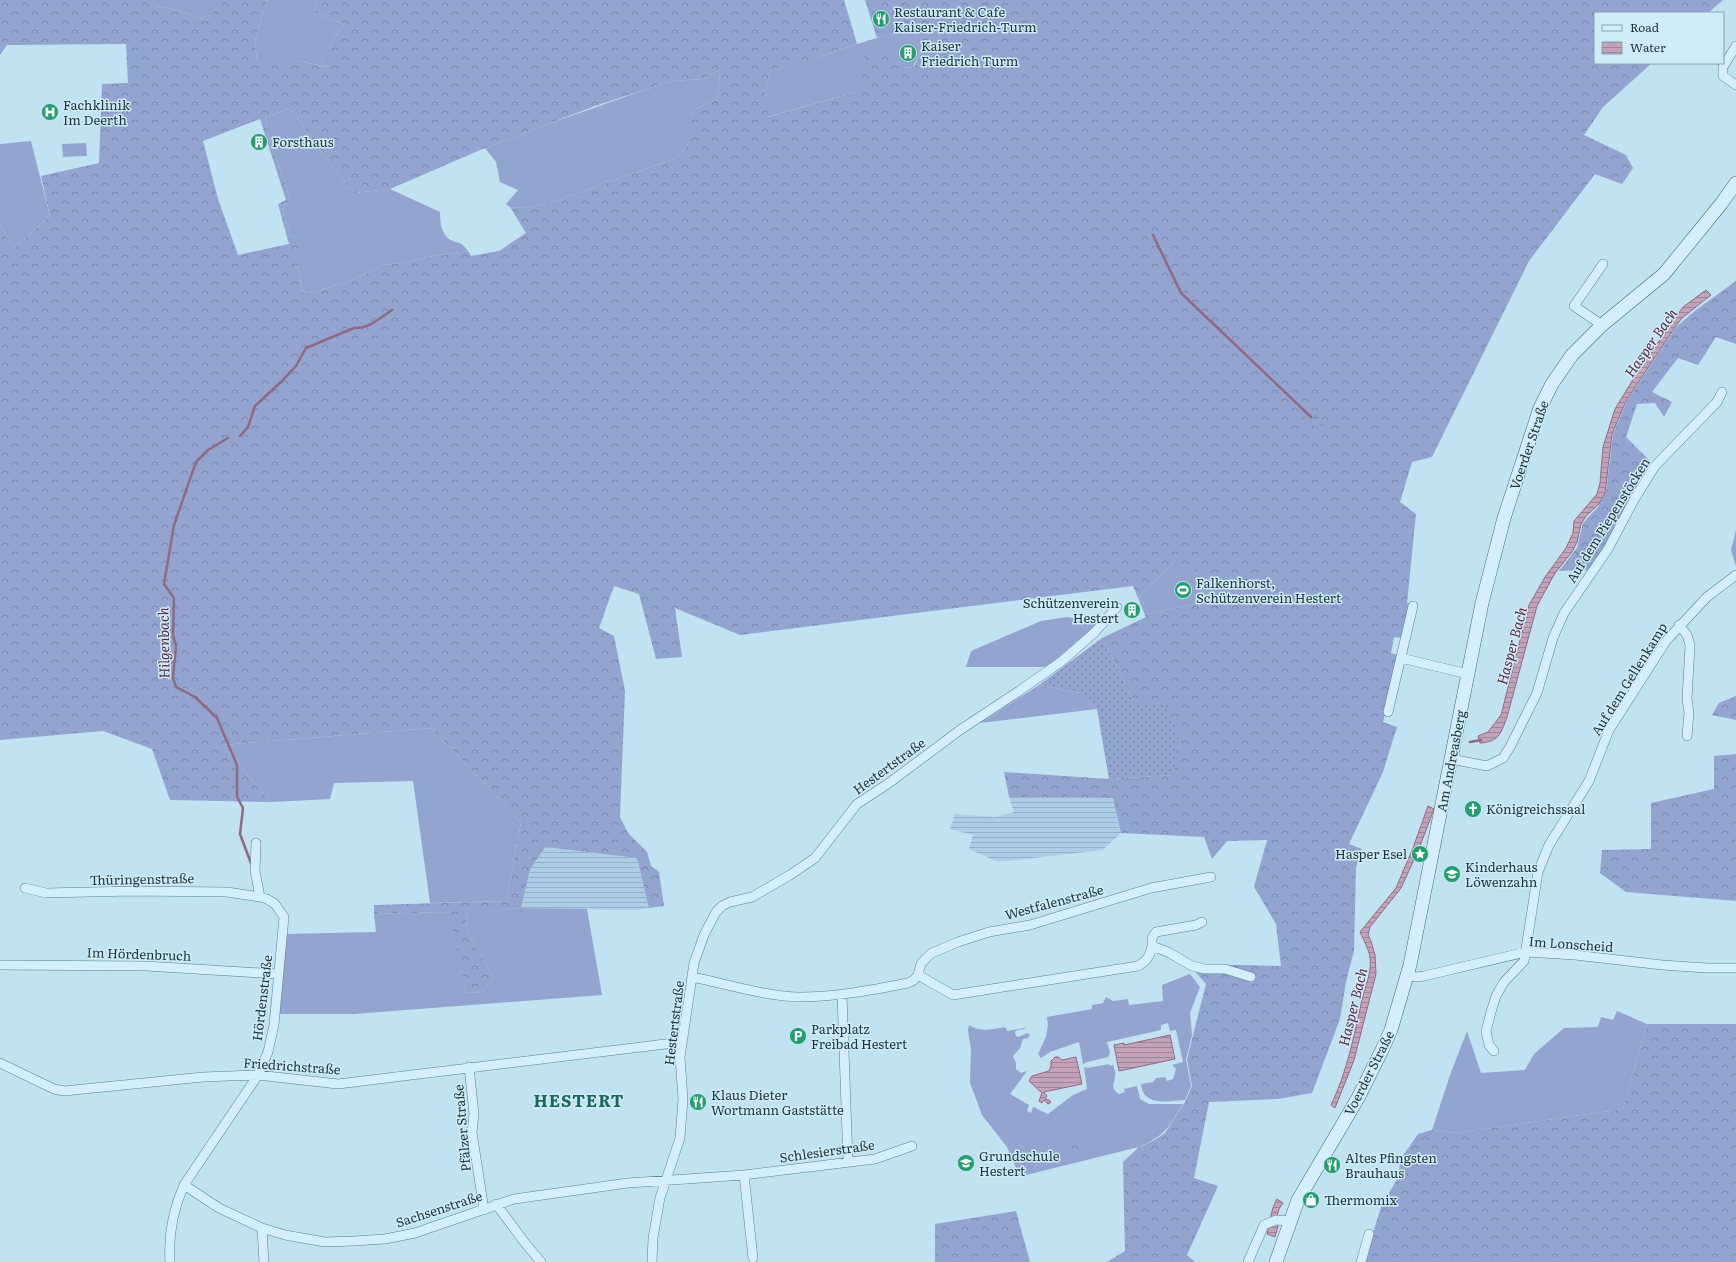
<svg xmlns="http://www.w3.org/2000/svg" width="1736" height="1262" font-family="Literata,serif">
  <defs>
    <pattern id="farmland-rules" width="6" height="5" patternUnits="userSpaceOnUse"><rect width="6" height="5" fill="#adcde7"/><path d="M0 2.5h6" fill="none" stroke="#94b1c7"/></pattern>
    <pattern id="forest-crowns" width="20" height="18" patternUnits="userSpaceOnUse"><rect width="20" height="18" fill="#93a4d0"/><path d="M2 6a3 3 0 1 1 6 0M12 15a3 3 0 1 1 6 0" fill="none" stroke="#7786aa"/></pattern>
    <pattern id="wetland-marsh" width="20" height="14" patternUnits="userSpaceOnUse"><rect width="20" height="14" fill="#93a4d0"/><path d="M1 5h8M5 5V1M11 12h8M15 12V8" fill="none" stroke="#7786aa"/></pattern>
    <pattern id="garden-dots" width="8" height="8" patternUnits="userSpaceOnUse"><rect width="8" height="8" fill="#93a4d0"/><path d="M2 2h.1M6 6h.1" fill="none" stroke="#7786aa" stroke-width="1.8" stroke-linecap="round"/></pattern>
    <pattern id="water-rules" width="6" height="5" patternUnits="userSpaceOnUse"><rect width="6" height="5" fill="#c3a3b9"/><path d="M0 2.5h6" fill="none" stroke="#9e8697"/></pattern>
  </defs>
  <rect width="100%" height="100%" fill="#c0e2f1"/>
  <path fill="url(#farmland-rules)" d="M1009,797L1113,798L1121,833L1103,850L998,862L969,849L973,835L950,829L955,814L996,817L1014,812Z
    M545,847L637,858L649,908L635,910L521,908L530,870Z"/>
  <path fill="#93a4d0" d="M155,0H216V9L206,21C189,12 172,8 153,6Z
    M267,0H316L314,12L344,24L328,47V67L299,61H257L255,40Z
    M901,32L922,48L913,67L902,68L856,92L767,117L765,92L771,69C815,62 857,41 901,32Z
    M720,70L718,99L695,109L690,117V142L677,158L558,200L528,208L510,207L506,204L518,190L500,182L496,162L485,148L548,124L659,85L672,81L703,79Z
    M289,109L296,116L324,157L354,193L390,189L440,212C440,222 441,233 449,239C459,245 459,239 468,251L427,257L402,263L383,265L366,274L346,282L315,292L303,293L297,265L296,238L291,236L283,213L284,205L290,201L288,192L267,131L265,117Z
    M31,141L50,216L13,249L0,224V144Z
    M86,143L87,156L63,157L62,144Z
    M1736,530V566L1731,550Z
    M1175,561L1229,584L1200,603L1148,614L1140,595Z
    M1067,617L1098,623L1047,667H966L971,651L1041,621Z
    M1039,685L1081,693L1097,709L980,723Z
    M431,728L521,822L506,901L430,903L413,781L334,783L330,799L271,802L222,745Z
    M521,908L587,909L602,995L354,1014H279L286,934L376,932L374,914L450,912L466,993L482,992L494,978L467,931L466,911L504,910Z
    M1190,974L1200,987L1190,1013L1192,1035L1186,1059L1191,1086L1185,1100C1169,1101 1143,1107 1141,1084L1153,1082L1156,1078L1165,1077L1167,1081L1173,1079L1176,1069L1172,1065L1183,1062L1176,1030L1170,1031L1168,1023L1161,1025V1030L1107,1042L1110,1053L1108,1057L1087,1062L1083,1064L1079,1042L1050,1052L1041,1058L1038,1054L1046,1037L1048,1025L1047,1017L1092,1009V1005L1103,1003L1106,997L1113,1001L1128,999L1129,1005L1163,1001L1162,985Z
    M1617,1011L1647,1024L1623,1109L1457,1133L1432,1130L1450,1075L1467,1031L1481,1073L1525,1070L1534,1054L1564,1028L1598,1027L1601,1017L1613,1020Z
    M969,1025C981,1033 992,1029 1005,1027L1007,1031L1024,1028L1027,1025L1024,1029L1017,1030L1015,1032L1016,1036L1019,1037L1027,1033L1030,1035L1028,1038L1023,1039L1020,1048L1013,1056L1016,1063V1069L1021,1073L1027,1071L1010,1094L1029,1105L1027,1111L1031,1113L1033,1107L1048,1114L1073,1095L1087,1089L1084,1067L1088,1068L1109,1064L1110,1066L1113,1065C1114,1068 1116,1073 1115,1076C1115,1084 1109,1087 1119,1094L1125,1092L1124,1089L1137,1086L1140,1099L1149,1104H1183C1168,1128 1166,1135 1139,1147L1022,1176L1019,1175L1007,1147L982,1115L970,1083L971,1049L968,1031Z"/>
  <path fill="url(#forest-crowns)" fill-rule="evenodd" d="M0,0H155L153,6C172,8 189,12 206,21L216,9V0H267L255,40L257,61H299L327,67L328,47L344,24L314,12L316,0H844L857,44L792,66L771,69L765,92L768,117L856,92L865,55L892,53L902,68L914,67L922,48L901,32L877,38L865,0H1723L1708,13H1595V63H1652L1603,107L1584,135L1626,155L1633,168L1622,184L1595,174L1529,261L1432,457L1412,462L1400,502L1416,514L1407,603L1410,604L1402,638L1394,637L1391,653L1398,655L1383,722L1397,727L1383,772L1349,844L1362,849L1356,868L1354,951L1346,982L1340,1019L1312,1093L1278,1099L1209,1102L1194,1178L1218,1186L1187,1255L1195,1262H1101H1107L1125,1251L1123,1162L1139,1147L1153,1141L1165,1133L1185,1102L1192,1086L1187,1059L1206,984L1193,969L1194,964L1281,966L1276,924L1254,887L1267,840L1227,841L1212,859L1204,837L1121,833L1113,798L1009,797L1004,772L1109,779L1173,775L1135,704L1102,638L1146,617L1133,586L740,635L675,608L682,657L656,659L639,594L614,586L599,628L614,636L625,691L620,817L628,833L647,852L651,866L659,872L664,906L649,908L637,858L545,847L530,870L521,908L504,910L466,912L467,931L494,978L482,992L466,993L449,912L374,914V905L506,901L521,822L431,728L222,745L271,802L170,800L152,749L103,731L0,740V224L13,249L50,216L41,176L99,163L102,84L128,83L126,44L7,45L0,55ZM720,70L718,99L695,109L690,117V142L677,158L558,200L528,208L510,207L526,233L499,251L471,256L468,251L427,257L402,263L383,265L366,274L346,282L315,292L303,293L297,265L301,254L296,238L291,236L283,213L284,205L290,201L288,192L267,131L265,117L289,109L296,116L324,157L354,193L390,189L485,148L595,106L672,81L703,79ZM260,119L286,200L278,204L289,244L238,255L218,199L203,141ZM1174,562L1229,584L1200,603L1148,614L1140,595Z
    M1736,281V344L1716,337L1698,365L1678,358L1652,392L1672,402L1664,417L1655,403L1637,404L1626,437L1654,465L1606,549L1590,570L1559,571L1577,548L1583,523L1598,507L1606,492L1613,434L1627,401L1676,327L1696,310Z
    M1736,696V720L1712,715L1719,703Z
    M1736,754V901L1626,892L1600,873L1602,850L1651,849V803L1714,789V756Z
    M1647,1024H1736V1262H1364L1381,1207L1399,1176L1400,1160L1418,1134L1432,1130L1457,1133L1623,1109Z
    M1074,1139L1085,1148L1078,1156L1067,1148Z
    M1016,1211L1030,1262H935V1224Z"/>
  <path fill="url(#wetland-marsh)" d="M1312,413L1322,418L1324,425L1316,427L1304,419Z"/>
  <path fill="url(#garden-dots)" d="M1102,638L1135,704H1165L1179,734L1173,775L1109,779L1097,709L1081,693L1039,685Z"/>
  <path fill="url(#water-rules)" stroke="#926983" d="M1706,290L1711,295L1682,318L1675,327L1626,401L1612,434L1605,493L1599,504L1586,516L1581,524L1577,542L1572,552L1555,573L1537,606L1507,717C1501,733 1499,742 1480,743L1478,736L1488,732L1501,715L1529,605L1545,577L1566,548L1573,533L1574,521L1597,494L1600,483L1603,447L1615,409L1637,373L1683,307Z
    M1428,806L1434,809L1418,851L1401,888L1370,927L1368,935L1371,941L1375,955L1376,974L1354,1060L1335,1108L1331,1105C1347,1072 1354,1036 1362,1000C1365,986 1372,973 1370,958C1369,949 1364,941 1360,932L1396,888L1413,848Z
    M1170,1035L1175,1059L1119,1071L1114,1045L1124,1043V1045Z
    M1055,1057H1058L1062,1060L1076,1057L1082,1084L1044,1092L1047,1096L1045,1099L1049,1100L1051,1102L1048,1104L1044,1100L1042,1103L1039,1101L1042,1093L1029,1081L1032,1076L1049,1071L1051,1066V1061Z
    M1277,1199L1283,1203L1279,1209L1275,1222L1278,1226L1275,1237L1267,1234C1271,1222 1270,1211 1277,1199Z"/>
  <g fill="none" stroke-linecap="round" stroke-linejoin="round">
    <path stroke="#926983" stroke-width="2.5" d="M1153,235L1181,293L1311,417
      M240,436L248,427L255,406L282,381L296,366L306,348L354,328C369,329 380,318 392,310
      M228,438L208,450L196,462L174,525L164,584L174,598L173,635L176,646L173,678L176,687L195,697L217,718L237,765V797L243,808L240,834L252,866
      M1470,742L1481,740"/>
    <g stroke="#56848c" stroke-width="10">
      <path id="minor" d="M1736,46L1723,67V76L1736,85
        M1602,325L1574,306L1603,264
        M1679,625L1687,635L1690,645L1687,699L1689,713L1687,736
        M1401,658L1468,674
        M1388,712L1413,606
        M1451,759L1487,766L1503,758L1510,747L1537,693L1553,638L1564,613L1608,549L1635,498L1655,466L1717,402L1722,392
        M256,843L255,871L260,897
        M25,888L46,893L133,891L227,892L260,897L267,899L275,904L284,917L274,1025L268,1052L258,1075L184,1185C173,1210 168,1234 170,1262
        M1202,922L1196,925L1156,932L1152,938V946L1168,952L1192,966L1205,969H1225L1251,977
        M0,965L146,966L278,974
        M918,975L921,964L926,958L932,953L958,942L989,932L1030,925L1151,888L1211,877
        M1407,975L1416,977L1424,976L1526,952L1575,955L1662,965L1707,968H1736
        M692,977C727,984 764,996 800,997C836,997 872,990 908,983L914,980L918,975L953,995L1138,966C1147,961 1150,956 1152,946
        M842,995L848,1162
        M1494,1051L1489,1045L1487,1036L1486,1031L1491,1012L1496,996L1504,982L1524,961L1538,872L1549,845L1589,781L1609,730L1666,641L1707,597L1736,575
        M0,1063L54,1089L64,1091L203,1077L258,1075L338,1084L682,1042
        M469,1067L474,1114L472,1132L484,1210
        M744,1175L753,1258
        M184,1185L219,1208L262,1228L285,1235L325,1242L354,1241L385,1239L415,1233L514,1199L628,1183L744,1175L875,1159L912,1146
        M496,1204L525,1243L541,1262
        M262,1228L264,1262
        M652,1262L653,1238L660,1198L680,1138L683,1099L680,1057L694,963L704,935L716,912L722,906L730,902L752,897L790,875L815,858L857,804L889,783L960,730L1019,691L1062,661L1094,633L1117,607
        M1248,1262L1264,1225L1276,1220L1289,1221
        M1361,1262L1369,1234"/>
    </g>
    <g stroke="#3a686d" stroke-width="14">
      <path id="secondary" d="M1276,1262L1298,1200L1358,1098L1382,1050L1391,1030L1410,965L1482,603L1504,518L1540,408L1552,384L1572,355L1602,325L1664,274L1721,204L1736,183"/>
    </g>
    <use href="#minor" stroke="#d4effb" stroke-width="9"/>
    <use href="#secondary" stroke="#d4effb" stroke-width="13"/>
  </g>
  <defs>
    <g id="restaurant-disc" transform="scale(0.9)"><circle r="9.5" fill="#229f6c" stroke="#d0ebf8"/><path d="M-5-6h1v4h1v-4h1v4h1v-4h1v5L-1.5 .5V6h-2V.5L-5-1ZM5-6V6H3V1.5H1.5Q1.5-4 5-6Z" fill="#fff"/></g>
    <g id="building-disc" transform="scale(0.9)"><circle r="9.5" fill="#229f6c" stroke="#d0ebf8"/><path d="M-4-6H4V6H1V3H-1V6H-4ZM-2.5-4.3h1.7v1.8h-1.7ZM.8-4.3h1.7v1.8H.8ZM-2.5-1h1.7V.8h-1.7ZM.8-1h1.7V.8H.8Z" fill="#fff"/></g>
    <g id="hospital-disc" transform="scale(0.9)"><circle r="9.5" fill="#229f6c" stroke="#d0ebf8"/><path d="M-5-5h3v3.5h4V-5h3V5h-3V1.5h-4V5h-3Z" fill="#fff"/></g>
    <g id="stadium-disc" transform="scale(0.9)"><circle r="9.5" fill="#229f6c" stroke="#d0ebf8"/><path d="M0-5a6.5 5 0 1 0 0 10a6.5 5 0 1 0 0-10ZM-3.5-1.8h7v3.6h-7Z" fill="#fff"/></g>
    <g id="church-disc" transform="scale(0.9)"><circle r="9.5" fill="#229f6c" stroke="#d0ebf8"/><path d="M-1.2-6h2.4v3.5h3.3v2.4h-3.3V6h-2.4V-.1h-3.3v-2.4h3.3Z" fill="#fff"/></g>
    <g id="sight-disc" transform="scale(0.9)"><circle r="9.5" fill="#229f6c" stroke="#d0ebf8"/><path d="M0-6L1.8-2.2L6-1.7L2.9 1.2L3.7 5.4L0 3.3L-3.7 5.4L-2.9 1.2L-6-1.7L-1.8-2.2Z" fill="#fff"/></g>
    <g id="school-disc" transform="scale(0.9)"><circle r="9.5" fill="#229f6c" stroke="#d0ebf8"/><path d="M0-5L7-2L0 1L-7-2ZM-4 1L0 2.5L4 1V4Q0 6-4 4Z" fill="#fff"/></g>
    <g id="parking-disc" transform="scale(0.9)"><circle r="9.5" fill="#229f6c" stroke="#d0ebf8"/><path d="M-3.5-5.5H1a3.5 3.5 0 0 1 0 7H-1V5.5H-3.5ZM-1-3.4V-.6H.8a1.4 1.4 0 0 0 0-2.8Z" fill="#fff"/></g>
    <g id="shop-disc" transform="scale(0.9)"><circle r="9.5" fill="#229f6c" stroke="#d0ebf8"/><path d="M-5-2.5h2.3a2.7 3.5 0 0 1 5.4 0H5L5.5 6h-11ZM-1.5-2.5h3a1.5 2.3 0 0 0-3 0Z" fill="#fff"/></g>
  </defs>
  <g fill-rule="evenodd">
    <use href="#restaurant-disc" x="881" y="19"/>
    <use href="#building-disc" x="908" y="53"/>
    <use href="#hospital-disc" x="50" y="112"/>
    <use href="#building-disc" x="259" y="142"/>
    <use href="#stadium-disc" x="1183" y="590"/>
    <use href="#building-disc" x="1132" y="610"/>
    <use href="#church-disc" x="1473" y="809"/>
    <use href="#sight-disc" x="1420" y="854"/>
    <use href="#school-disc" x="1452" y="874"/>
    <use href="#parking-disc" x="798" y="1036"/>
    <use href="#restaurant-disc" x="698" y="1102"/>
    <use href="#school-disc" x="966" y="1163"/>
    <use href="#restaurant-disc" x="1332" y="1165"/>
    <use href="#shop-disc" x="1311" y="1200"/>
  </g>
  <g text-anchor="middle" stroke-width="3" stroke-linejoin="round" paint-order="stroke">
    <g font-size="13" fill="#1c373a" stroke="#d0ebf8" text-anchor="start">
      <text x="894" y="17">Restaurant &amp; Cafe<tspan x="894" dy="15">Kaiser-Friedrich-Turm</tspan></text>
      <text x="921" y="51">Kaiser<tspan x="921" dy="15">Friedrich Turm</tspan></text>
      <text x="63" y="110">Fachklinik<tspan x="63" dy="15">Im Deerth</tspan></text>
      <text x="272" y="147">Forsthaus</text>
      <text x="1196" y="588">Falkenhorst,<tspan x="1196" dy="15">Schützenverein Hestert</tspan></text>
      <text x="1119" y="608" text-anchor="end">Schützenverein<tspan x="1119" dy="15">Hestert</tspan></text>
      <text x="1486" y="814">Königreichssaal</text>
      <text x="1407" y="859" text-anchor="end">Hasper Esel</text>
      <text x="1465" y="872">Kinderhaus<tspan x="1465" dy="15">Löwenzahn</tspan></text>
      <text x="811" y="1034">Parkplatz<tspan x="811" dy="15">Freibad Hestert</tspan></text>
      <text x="711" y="1100">Klaus Dieter<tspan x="711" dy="15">Wortmann Gaststätte</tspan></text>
      <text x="979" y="1161">Grundschule<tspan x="979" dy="15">Hestert</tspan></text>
      <text x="1345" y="1163">Altes Pfingsten<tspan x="1345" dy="15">Brauhaus</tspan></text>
      <text x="1324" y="1205">Thermomix</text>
    </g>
    <g font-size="13" fill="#1c373a" stroke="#d0ebf8">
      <text transform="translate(1529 445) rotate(-71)" y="5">Voerder Straße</text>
      <text transform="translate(1608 520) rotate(-58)" y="5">Auf dem Piepenstöcken</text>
      <text transform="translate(1629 679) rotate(-58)" y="5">Auf dem Gellenkamp</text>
      <text transform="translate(1451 761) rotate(-79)" y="5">Am Andreasberg</text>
      <text transform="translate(889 766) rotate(-36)" y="5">Hestertstraße</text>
      <text transform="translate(142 879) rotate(-1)" y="5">Thüringenstraße</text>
      <text transform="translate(1054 902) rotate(-15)" y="5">Westfalenstraße</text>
      <text transform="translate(1571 944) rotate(4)" y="5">Im Lonscheid</text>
      <text transform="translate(139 954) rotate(2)" y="5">Im Hördenbruch</text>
      <text transform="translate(262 998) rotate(-83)" y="5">Hördenstraße</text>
      <text transform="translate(674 1023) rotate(-83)" y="5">Hestertstraße</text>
      <text transform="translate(292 1066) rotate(4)" y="5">Friedrichstraße</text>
      <text transform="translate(1369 1073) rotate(-63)" y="5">Voerder Straße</text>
      <text transform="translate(462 1128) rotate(-95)" y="5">Pfälzer Straße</text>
      <text transform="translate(827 1151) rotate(-8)" y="5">Schlesierstraße</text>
      <text transform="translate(439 1209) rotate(-18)" y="5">Sachsenstraße</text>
    </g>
    <g font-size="14" font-style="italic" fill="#5b2a41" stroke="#d0ebf8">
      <text transform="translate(1651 343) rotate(-55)" y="5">Hasper Bach</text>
      <text transform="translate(164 643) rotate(-91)" y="5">Hilgenbach</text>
      <text transform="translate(1512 646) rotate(-75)" y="5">Hasper Bach</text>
      <text transform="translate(1353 1007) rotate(-76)" y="5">Hasper Bach</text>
    </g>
    <g font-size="17" font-weight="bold" letter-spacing="1" fill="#186a5a" stroke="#d0ebf8">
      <text x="579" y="1107">HESTERT</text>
    </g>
  </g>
  <rect x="1594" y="12" width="130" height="52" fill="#d0ebf8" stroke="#88a3ac"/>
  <rect x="1602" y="25" width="20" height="6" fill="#d4effb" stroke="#88a3ac"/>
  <text x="1630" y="32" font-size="12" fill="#1c373a">Road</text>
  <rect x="1602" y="42" width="20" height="12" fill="url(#water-rules)" stroke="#88a3ac"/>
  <text x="1630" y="52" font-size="12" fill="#1c373a">Water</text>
</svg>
